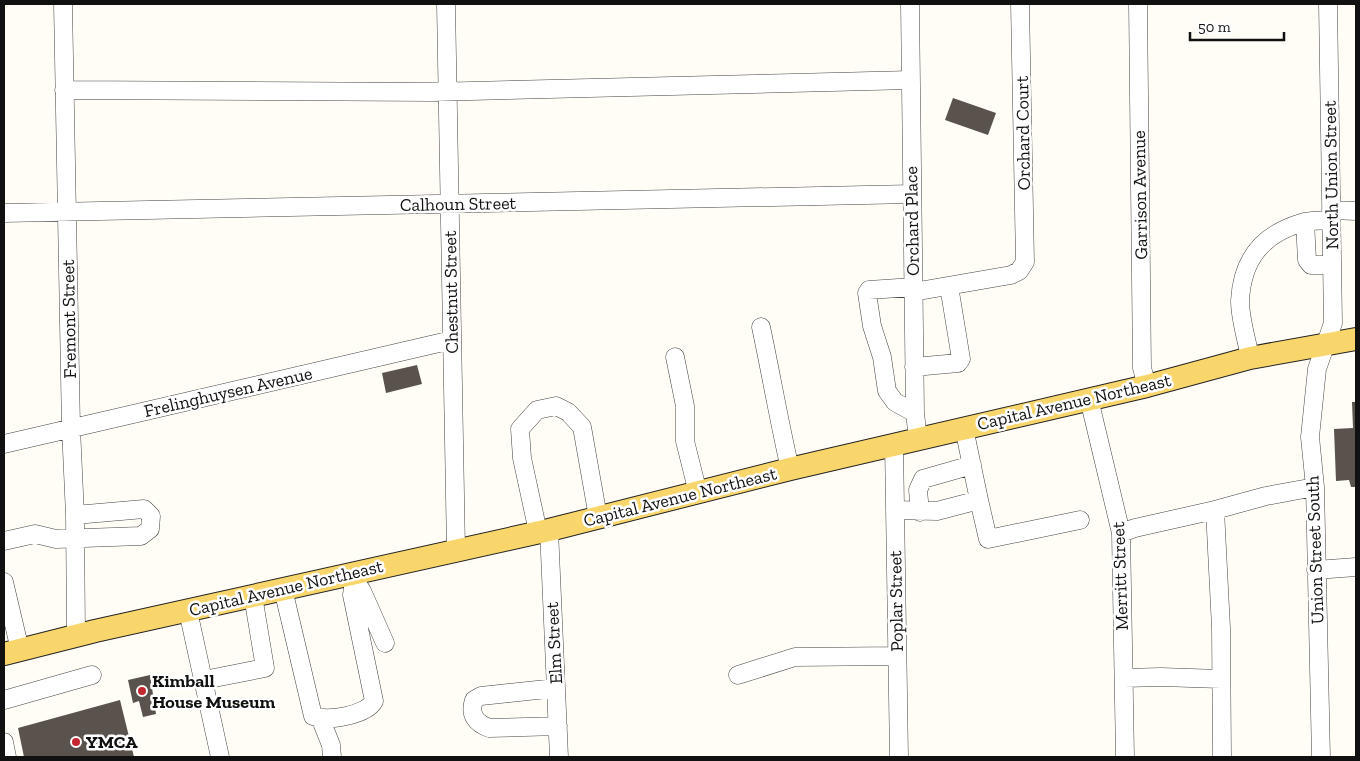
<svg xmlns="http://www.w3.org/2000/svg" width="1360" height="761" font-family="'Zilla Slab',serif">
  <rect width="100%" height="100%" fill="#fffdf5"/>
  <path fill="#5a524d" d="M953,98L996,113L988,135L945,120Z
    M417,365L422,384L386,393L382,373Z
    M1352,402H1356V487H1351L1349,480L1336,481L1334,429L1353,428Z
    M150,675L156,714L143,717L139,701L133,703L128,680Z
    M120,700L134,757H24L18,728Z"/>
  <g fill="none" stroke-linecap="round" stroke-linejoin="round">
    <g stroke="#444" stroke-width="19">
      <path id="minor" d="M63,4L71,428L75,515L76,635
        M446,4L456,550
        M910,4L915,413L918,439
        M1138,4L1142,368L1147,386
        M64,90L432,92L911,80
        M1331,210L1356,211
        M4,213L912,194
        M1305,222L1307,260L1311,265H1332
        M913,287L869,290L867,293L872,326L882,357L887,391L895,402L915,413
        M913,292L1011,275L1019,271L1025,262L1020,4
        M761,327C771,374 779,421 790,469
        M675,357L685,406V441L698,493
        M1250,358C1247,340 1240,319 1240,301C1242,260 1261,235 1301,223C1310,220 1322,221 1331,220
        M914,367L958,363L961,359L949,286
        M1089,399L1121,533L1125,757
        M4,444L452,340
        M894,444L899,757
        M979,500L988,539L1080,520
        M895,510L937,511L979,500L964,428
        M920,512L918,490L923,479L972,465
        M549,530L559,757
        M538,532L522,458L520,429L537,410L556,406L568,412L582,427L598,517
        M1121,533L1135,528L1215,510
        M4,541L35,534L56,539L141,536L150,529L151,516L144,509L75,515
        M1316,570L1356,567
        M353,577L362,591L385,643
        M4,582L20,650
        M283,589L313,716C327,722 367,715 374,701L352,595L354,581
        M188,611L220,757
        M738,675L795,657L897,656
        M1124,678L1161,677L1221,679
        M204,680L265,668L253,596
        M556,688L481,696L474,700C469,715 476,723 489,728L558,726
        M4,700L92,675
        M321,720L331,745L332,757
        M4,742L7,757
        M1222,757L1221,628L1215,510L1266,496L1315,487
        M1321,757L1315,487L1310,437L1317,369L1333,323L1328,4"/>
    </g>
    <g stroke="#222" stroke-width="24">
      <path id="major" d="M4,654L95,631L549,530L790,469L1147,386L1250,358L1356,339"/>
    </g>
    <use href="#minor" stroke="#fff" stroke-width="18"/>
    <use href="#major" stroke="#f9d66b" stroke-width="22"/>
  </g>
  <g fill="#c4262e" stroke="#fff" stroke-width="2">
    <circle cx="142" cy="691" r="5"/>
    <circle cx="76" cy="742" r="5"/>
  </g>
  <g text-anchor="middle" stroke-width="5" stroke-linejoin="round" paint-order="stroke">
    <g font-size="18" fill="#111" stroke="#fff">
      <text transform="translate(1023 133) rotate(-91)" y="6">Orchard Court</text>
      <text transform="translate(1331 175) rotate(-91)" y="6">North Union Street</text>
      <text transform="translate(1140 195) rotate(-91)" y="6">Garrison Avenue</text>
      <text transform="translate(458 204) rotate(-1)" y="6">Calhoun Street</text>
      <text transform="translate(912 221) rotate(-91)" y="6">Orchard Place</text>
      <text transform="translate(451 292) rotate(-91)" y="6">Chestnut Street</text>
      <text transform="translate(69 319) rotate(-91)" y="6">Fremont Street</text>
      <text transform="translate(228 392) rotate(-13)" y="6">Frelinghuysen Avenue</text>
      <text transform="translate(1074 402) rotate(-13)" y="6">Capital Avenue Northeast</text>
      <text transform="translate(680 497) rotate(-14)" y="6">Capital Avenue Northeast</text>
      <text transform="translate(1315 550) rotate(-92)" y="6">Union Street South</text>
      <text transform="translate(1120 576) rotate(-92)" y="6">Merritt Street</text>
      <text transform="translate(286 588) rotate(-13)" y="6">Capital Avenue Northeast</text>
      <text transform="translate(896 601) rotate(-91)" y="6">Poplar Street</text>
      <text transform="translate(554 643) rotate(-93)" y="6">Elm Street</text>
    </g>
    <g font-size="18" font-weight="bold" fill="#111" stroke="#fff" text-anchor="start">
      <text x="152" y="687">Kimball<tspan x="152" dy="21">House Museum</tspan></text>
      <text x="86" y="748">YMCA</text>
    </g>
  </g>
  <rect width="1360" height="761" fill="none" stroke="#111111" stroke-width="10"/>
  <path d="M1190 32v8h94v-8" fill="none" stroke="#111111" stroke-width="2.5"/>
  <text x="1198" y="32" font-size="15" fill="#111111" stroke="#ffffff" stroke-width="4" paint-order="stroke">50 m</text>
</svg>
